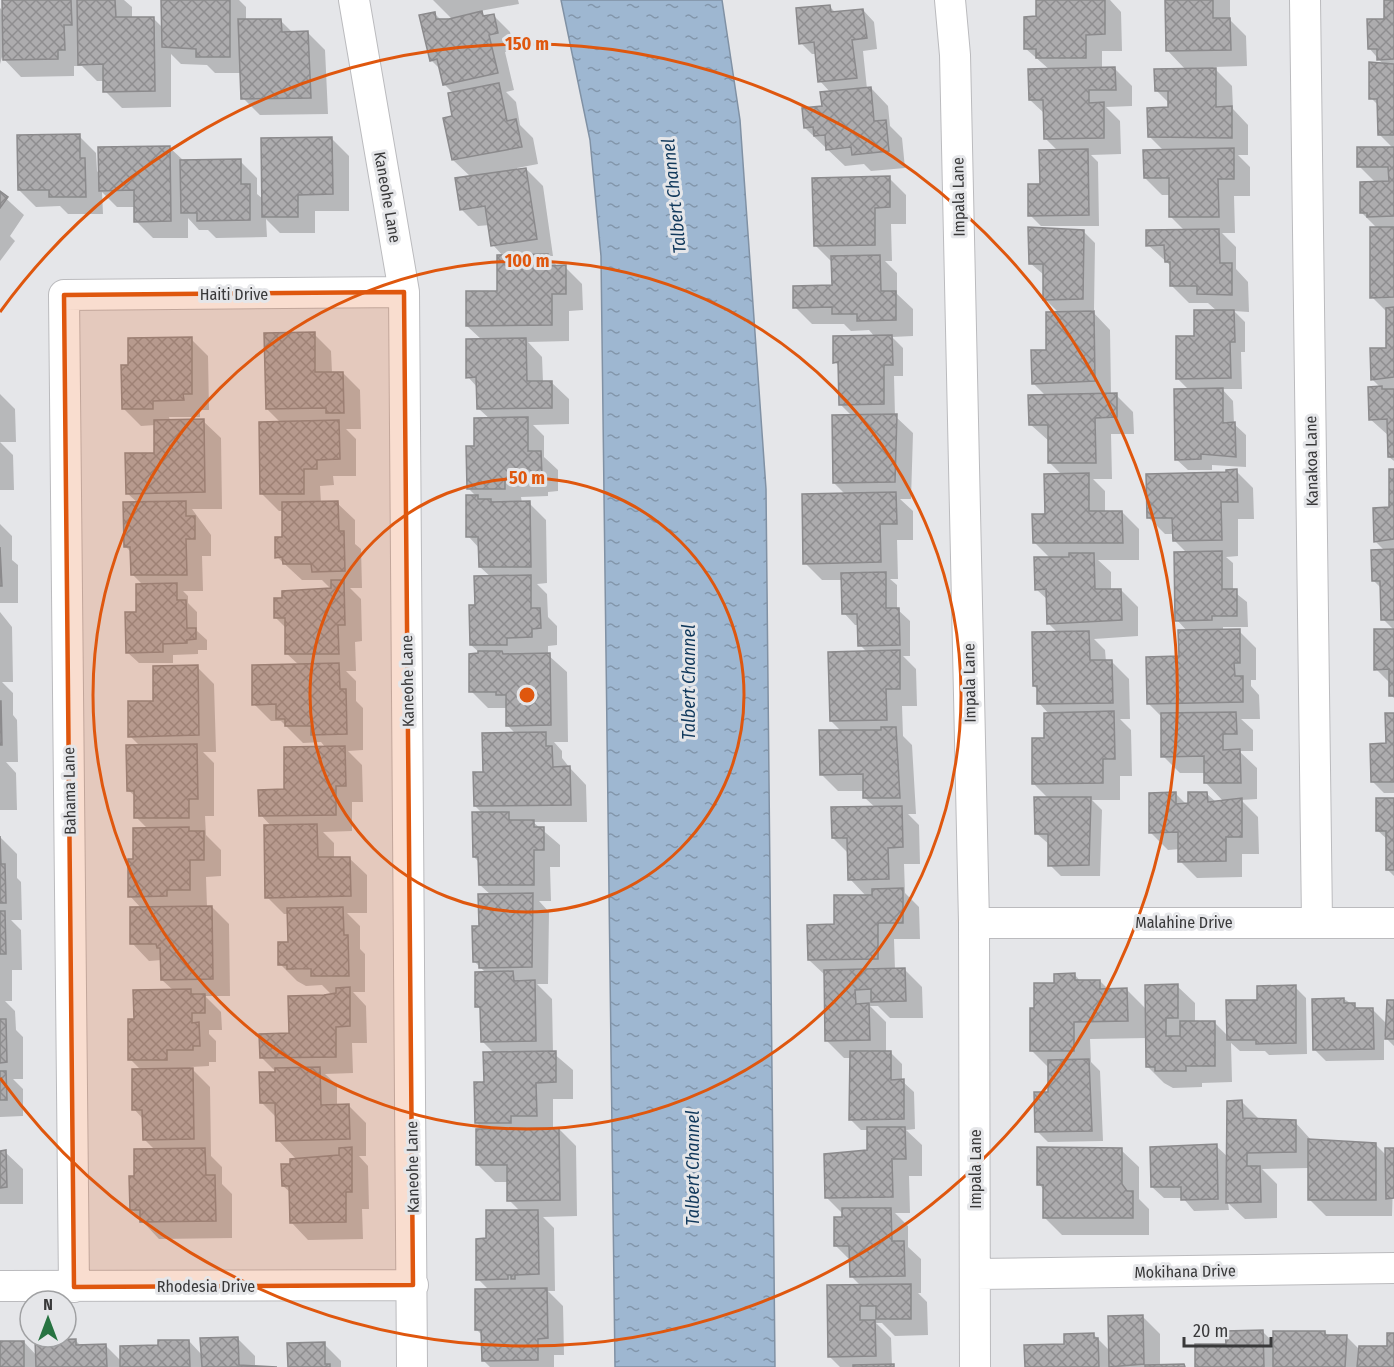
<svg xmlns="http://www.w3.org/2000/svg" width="1394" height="1367" font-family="'Fira Sans Condensed',sans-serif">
  <defs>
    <pattern id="water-ripples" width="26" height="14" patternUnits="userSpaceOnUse" patternTransform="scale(1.5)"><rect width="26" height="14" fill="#9eb7d1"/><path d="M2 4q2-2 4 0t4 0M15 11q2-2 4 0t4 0" fill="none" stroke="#8296ab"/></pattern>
    <pattern id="building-cross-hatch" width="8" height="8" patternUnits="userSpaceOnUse" patternTransform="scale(1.5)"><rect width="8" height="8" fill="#adacae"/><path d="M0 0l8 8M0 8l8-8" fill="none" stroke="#8e8d8f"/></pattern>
  </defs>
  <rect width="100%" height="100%" fill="#e5e6e9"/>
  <path fill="url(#water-ripples)" stroke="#8091a4" stroke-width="1.5" d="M561,0H722L740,120L766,489L775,1367H615L601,256L590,140Z"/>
  <path fill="#0003" fill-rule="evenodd" d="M3,0H124L132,7V18H153L163,28V0H239L246,7V21H281L293,33H308L325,50L328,114L260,115L243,98L242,73H215L207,65L181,64L171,54V107L122,108L105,91L104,81H97L82,66H74V76L21,77L2,57L0,64V8L3,11Z
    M433,0H518L519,4L480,11L486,17L493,15L510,32L514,50L505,52L514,90L506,92L516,102L520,125L533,138L538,164L517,168V171L526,169L543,186L553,256H548L558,267H565L582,284L583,310L569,311V341L528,342L542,357L543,382H551L569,399V424L533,425L544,436V457L558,470V491L548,492V496L521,497L522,503H529L546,520L547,583L537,584L547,594L548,617L557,626V645L548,646V655L567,672L568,742H554L562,751V758L569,767L586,785L587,822H533L560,845V867H550L551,901H539L549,912L548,984H537L552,999L553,1053L573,1070V1099H553V1129H559L576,1146L577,1216L543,1217L554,1228L555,1291H548L563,1306L564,1355H554V1367H490L483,1360V1336L477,1330L489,1290L478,1279L488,1240L520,1211L509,1200V1182H495L478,1165L485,1131L476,1122L495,1054L483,1042L482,1011L477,1006L486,973L474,961L480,927L491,895L480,885V863L474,857L483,814L475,806L484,774L516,734L508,726L507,708H488L471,691L481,654L471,645L476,607L491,577L480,567V549L468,536L476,496L469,489L476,447L490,419L479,409L478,388L468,377L482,340L467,326L498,292L504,257L493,245L490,225L478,226L461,209L471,177L453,160V93L444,84L441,70L431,60L434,13L441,20L451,18Z
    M1038,0H1110L1121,12L1122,51H1102V69H1115L1132,86V106L1106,107L1120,121L1121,154L1091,155L1098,162L1099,226H1041L1030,215L1058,151L1045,138V114L1030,100L1050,70L1025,48L1038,18Z
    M1166,0H1230V20L1246,36L1247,66L1213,67L1232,86L1233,109L1248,125V155H1238L1250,167V196H1234L1235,233H1222L1236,247V269L1248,282L1249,312L1234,311L1245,322V352H1241L1242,389H1222L1233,401L1234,424L1246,435V467L1212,465V470H1188L1176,459L1190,391L1178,379L1196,338L1217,311L1208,303H1189L1172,286V267L1148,245L1185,231L1171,217L1170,195H1162L1145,178L1164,151L1150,137L1169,109V103L1156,90L1186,70L1167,50Z
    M1386,0H1394V461L1389,457V436L1370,419L1381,388L1372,379L1388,349L1387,312L1372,297L1377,228L1362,213L1376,183L1359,166L1393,148L1379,134V106L1371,98L1382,63L1369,48L1386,20Z
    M830,7L836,13L863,10L874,22L877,49L863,51L867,89L871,88L888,106L890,126L902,138L905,168L871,171L864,164L845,166L805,128L831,93L820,81L817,54H812L801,43Z
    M79,136L96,153L97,171L100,175L169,147L184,161H240L257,178V194L263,199L332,139L349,156V211H315V233H280L266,219L267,237L216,238L208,230H199L188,218V238H153L136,221V207H117L102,192L103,214H68L60,206L36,207L19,190Z
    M889,178L906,195V224H891L892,261H885L897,273V294L913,309V336L892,337L903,348V376H894L895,416L913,433L911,499H900L913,511V540H897L898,579H890L897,585V609L910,621V656H903L916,669L917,706H902L903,736L912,745L916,814H908L919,825L920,864H904L905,893L919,907L920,939H894L895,970H905L922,987L923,1018H890L878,1006H870L886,1022V1052H890L902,1064V1081L914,1092L915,1129L906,1130L922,1145V1176H909L910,1213H895L908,1226V1247L921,1259V1293H918L927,1302L928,1335L895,1336L882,1323H876L891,1338L892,1366L894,1367H840L830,1357L861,1286L852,1277L851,1261L836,1246L843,1214L826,1197L868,1152V1130H861L850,1119L852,1058H844L827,1041L826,976L809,960L836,926L867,897L850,879L849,854L833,838L876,808L865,798V791H838L821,774L842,732L831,721L867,652L860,645L859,625H855L844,613L843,580H822L805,563L846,495L834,483L852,416L840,404V367L835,362L875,337L869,330L851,331L844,324H812L795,307L833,286V263L815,245Z
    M0,193L24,215L10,236L15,241L0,261Z
    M1083,231L1095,243L1094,310H1091L1110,330L1111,395H1116L1133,412L1134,434H1111L1112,479H1093L1105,491V512H1122L1139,529V560H1098L1111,572V590H1121L1138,607V636L1094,639L1105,650L1106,662H1112L1129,679L1130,719H1120L1131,730L1132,776H1120V800H1092L1102,810L1100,876H1061L1050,865V845L1036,833L1049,799L1034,784L1046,739L1049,714L1039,703L1038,690L1034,686L1058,633L1048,623V600L1036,589L1050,558L1034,542L1062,475L1050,463V442L1031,425L1046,396L1033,383L1048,352L1059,313L1045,299L1044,275L1030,263Z
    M314,334L331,351L332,373H343L360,390L361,429H346L356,439V476H333L334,485L320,486L321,503H337L355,520V544L361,549L362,588H350L361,599L362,641L355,642L356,671H346L356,681V701L363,708V750L348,751L362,765L363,802H352V831L323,832L334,843V858H349L367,875V913H347L360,926V949L365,954V992H353L366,1006L367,1043H352L353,1073L325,1074L337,1085V1106H349L366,1123V1156H359L368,1166L369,1209H362L363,1239L308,1240L291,1222V1193L283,1186L297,1160L278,1140L277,1118L261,1102L277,1073L261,1057L332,995L322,985L306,986L297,981L280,964L290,944L289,914H284L267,897L272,827L261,815L326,748L321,742L303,743L281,721H271L254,704L299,665L286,653V628L276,618L332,590L322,580H302L277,557L284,538L283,511H279L262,494L281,423L267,409ZM294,967H318V970H294Z
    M191,339L208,356L209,410H200V417H169L170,421H203L221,438L222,509H192L211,535V556H202L203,591H183L188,596V603L197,612V631L207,640V650H198V654L173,655V663H139L127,652L143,585L132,574V553L125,546L138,503L127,493L156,455L155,425L141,426L123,408L130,366Z
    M0,394L15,409L16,442H0L13,455L14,490H0Z
    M1236,471L1253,488L1254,519H1238V556L1226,557L1233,563V591L1247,602L1248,627H1223V631H1239L1256,648V680H1251V686L1259,695L1260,719H1241L1253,730V751H1239L1257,768V799L1241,800L1258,817L1259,854H1242V877L1197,878L1180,861V849L1168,850L1151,833L1176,794L1187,805L1207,794L1216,802H1224L1206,783V773H1180L1163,756L1162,717L1148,703L1180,658L1188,632L1177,620L1187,553L1174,540V534H1165L1148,517Z
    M1394,471V698L1391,695V684L1376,669L1394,630L1383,619L1382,589L1373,580L1385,551L1375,541L1391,509Z
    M0,524L12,536V560L18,565V603H0Z
    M0,612L12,627L13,682H2L13,693V715L17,720L18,762H6L16,773L17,810H0Z
    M197,667L214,684L216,752H203L214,763V816H205L206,835L221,850V876L206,877L207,907H212L229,924L230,996H205L221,1012L222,1030H209V1034L216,1041V1062H209V1066L190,1067L210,1087L211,1156L222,1167V1184L232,1194V1238L159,1239L131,1209L136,1177L156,1151L145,1140L144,1120L134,1109L141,1070L130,1059L135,1021L174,991L162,980V960L149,961L132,943L141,908L130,896L135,860L148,829L136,817V797L128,790L140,746L130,736L155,702Z
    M1394,715V793H1384L1373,782L1387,745Z
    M1394,800V876L1388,870V840L1377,830Z
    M0,837L17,854V878L21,882L22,920H11L21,930L22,970H12V1001H5L15,1011L16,1030L23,1037V1079H13L23,1089V1116L0,1117Z
    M1075,975L1081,982L1100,981L1109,990H1127L1147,1010L1177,986L1195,1003V1022H1214L1228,1036L1258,1001L1295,987L1306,998L1307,1054L1269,1055L1265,1051H1240L1231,1043L1232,1082L1202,1083V1087L1173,1088L1164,1083L1147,1066V1038L1090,1039L1091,1062L1100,1071L1103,1141L1048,1142L1037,1131L1050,1093L1049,1068L1032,1051L1036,1009L1056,984Z
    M1344,999L1359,1009H1372L1386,1023L1394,1001V1046L1384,1036V1060L1326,1061L1314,1049Z
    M1242,1102L1259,1119L1295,1122L1312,1141L1375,1144L1386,1155L1394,1150L1392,1216H1326L1309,1199V1168L1262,1169L1277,1184V1218L1245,1219L1228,1203L1229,1210L1194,1211L1183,1198H1164L1152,1187L1216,1146L1228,1157Z
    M1121,1150L1139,1167V1199L1149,1209V1235H1062L1045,1218L1044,1190L1039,1184Z
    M0,1152H5L23,1169V1204H0Z
    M1143,1317L1160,1334V1367H1185H1026L1065,1346L1094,1335L1110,1351Z
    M1263,1332L1275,1344L1325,1332L1329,1337L1346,1336L1360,1350L1389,1347L1394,1334V1367H1196L1227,1345Z
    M238,1339L255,1356V1367H277H0V1343L24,1342L37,1356L76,1341L81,1346H106L122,1362L159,1347L189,1341L202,1355Z
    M324,1344L341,1361V1367H289Z"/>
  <path fill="url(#building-cross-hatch)" stroke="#8b8a8c" stroke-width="1.5" d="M2,0H71L72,25H64L65,50H58V59L3,60Z
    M77,0H115L116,17H154L155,91L103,92V64L78,65Z
    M161,0H230V57H196V49L162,47Z
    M1036,0H1105V34L1086,35V58H1036V49H1024V17L1036,16Z
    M1165,0H1213V18H1230L1231,50L1166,51Z
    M1384,0H1394V59L1377,60V49H1368L1367,19H1384Z
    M830,5L831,12L863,9L867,38L852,40L857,78L818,82L814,42L799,44L796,8Z
    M482,11L483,16L494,14L498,33L489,35L498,73L443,85L437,59L430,61L419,15L435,12L436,19H449Z
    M238,19H281L282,32L308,31L311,98L241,99Z
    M1369,62L1394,64V135H1378L1377,99H1369Z
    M1115,67L1116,90H1089V103L1104,102V138L1044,139L1043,100H1029L1028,69Z
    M1216,68V107L1232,106V138L1148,137L1147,108L1168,107V91H1155L1154,69Z
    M499,83L507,121L516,119L522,147L452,160L443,118L452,116L448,93Z
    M871,87L874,121L886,120L889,151L852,155L851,147L826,150L825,135L814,136L813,127L804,128L802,108L822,106L820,92Z
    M80,134V158H85L86,197H49V190H18L17,135Z
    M332,137L333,194L298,195V217H262L261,138Z
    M170,146L171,221L134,222V190L99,191L98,147Z
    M1357,147H1394V216L1367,217V213H1360V182L1389,181L1388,167H1357Z
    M1234,148V179H1218L1219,217H1169V178H1144L1143,150Z
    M1088,149L1089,215L1028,216V184H1040L1039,150Z
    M241,159V184H250V220L197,221V213H181L180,160Z
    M526,168L537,239L491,246L485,206L460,210L455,178Z
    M890,176V207L875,208V245L814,246L812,178Z
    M0,191L8,197L0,208Z
    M1028,227L1084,230L1083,299L1043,300V264H1029Z
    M1370,227H1394V297L1370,298Z
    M1219,229L1220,263H1232V295L1197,294V286H1170V262H1165L1164,245L1146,246V230Z
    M548,254V266L566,265V294H552V325L466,326V291H497V255Z
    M880,255L881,291H896V320L857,321V314H832V307L793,308V286L832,285L831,256Z
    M1394,307V377L1371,380L1370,348H1386V308Z
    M1194,310H1234L1235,342H1230L1231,378L1176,379V336H1194Z
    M1094,311L1095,381L1032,384L1031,350H1046V312Z
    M315,332V372H343L344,413H326V408L266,409L264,333Z
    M892,335L893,365H884V404L839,405L838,362L833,363V336Z
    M192,337V394H183L184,400L153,401V409H122L121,365H128V338Z
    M526,338L527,381H552V408L477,409L476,377L466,378V339Z
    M1382,386V389H1394V457H1388L1387,419L1369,420L1368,387Z
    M1223,388V423L1235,422L1236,457L1201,454V459L1175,460L1174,389Z
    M1117,393V417L1095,418L1096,463H1048V425H1029L1028,395Z
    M897,414L895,482L833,483L832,415Z
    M528,417V451H541L542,475H532V480H505V489H467L466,446H474V418Z
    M204,419L205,492L126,494L125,453H154V420Z
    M339,420L340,459L317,460V469H304V494H260L259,422Z
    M1237,469L1238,502H1221L1222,540L1173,541L1172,518H1147L1146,474L1226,472V470Z
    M1389,469H1394V539L1374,542L1373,508L1389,507Z
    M1089,473V511H1122L1123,543H1033L1032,514H1045L1044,474Z
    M896,492L897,524H880L881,562L803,564L802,494Z
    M466,495H478V499H491V502L530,501L531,567H479L478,537H466Z
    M186,501V516H195V539H186L187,575H131L130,547H124L123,502Z
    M338,501L339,531H344L345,571L312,572L311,564H283L282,557L275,558V537H282V502Z
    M0,547L2,586H0Z
    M1394,549V620H1381L1380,581H1372L1371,550Z
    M1222,551V589H1237V616H1212V620L1175,621L1174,552Z
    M1069,553H1094L1095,589H1121L1122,620L1047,624L1046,589L1035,590L1034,557H1069Z
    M886,572V608H899L900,645L858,646L857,614H842L841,573Z
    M531,575V608H540L541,628L532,629V637L507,638V645H470L469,605H475L474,576Z
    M331,580H344L345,625H338L339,654H285V618H274V598H282V591L331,588Z
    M177,583V600H186L187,628H196V639L187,640V643L163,644V652L126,653L125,612H136V584Z
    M1240,629V663H1234L1235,676H1243V702L1147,704L1146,657L1179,656L1178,630Z
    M1374,629H1394V696H1389V669L1374,670Z
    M1089,631L1090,660H1112L1113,703L1037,704V686H1033L1032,632Z
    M900,650V689H886L887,720L830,721L828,652Z
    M478,651H502L503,654L550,653L551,725L506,726V695H496V692H469V654L478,653Z
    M339,663L340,689H346L347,734L311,735V726H285V719H276V704L252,705V665Z
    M198,665L199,735L128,737V701H153V666Z
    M0,701H1L2,745H0Z
    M1114,711L1115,759H1103V783L1032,784V738H1044V713Z
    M1236,712L1237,734H1223V750L1240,749L1241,783H1204V756L1161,757V713Z
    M1385,713H1394V782H1371L1370,744L1386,743Z
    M881,727H896L900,798H863V774L820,775L819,730H881Z
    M546,732V746H552L553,767L570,766L571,805L474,806L473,772H483L482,733Z
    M197,744L198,799H189V818H134V791H127L126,745Z
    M345,746L346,786H336V815L259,816L258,790L284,789V747Z
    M1176,792V804L1188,803V792H1207L1208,802L1242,798V837H1226V861L1178,862V832L1149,833V793Z
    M1034,797H1091L1089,865L1048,866V834H1035Z
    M1376,798H1394V870H1386V831H1376Z
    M902,806L903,847L888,848L889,879L848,880L847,838H832L831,807Z
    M472,812H509V820H534V827H544V850H534V885H479L478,857H473Z
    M317,824L318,857H350L351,896L265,898L264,825Z
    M189,827V831H204V860H190V890H167V896L128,897V859H133V828Z
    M0,836L1,864H5L6,903H0Z
    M903,888V923H878V959L808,960L807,925L834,924V895H872V889Z
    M533,893L532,967L479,968V962H473L472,926H479L478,894Z
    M212,906L213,979L161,980L160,948H157L156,944H130V907Z
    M343,907L344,935H348L349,976H311V969H287V965H278V942H288L287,908Z
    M0,911H5L6,954H0Z
    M905,968L906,1001L871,1002V989L855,990L856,1004L869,1003L870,1040L825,1041L824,970Z
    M513,971L514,981L535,980L536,1041L481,1042L480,1007H475V972Z
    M1075,973V980H1100V989L1127,988L1128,1021L1074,1022V1051H1030V1008H1034V983H1054V974Z
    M1178,984V1018H1166V1036H1180V1021H1215V1066H1186V1071H1155V1067H1146L1145,985Z
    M1296,985V1043L1256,1044V1040H1227L1226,1000H1257V986Z
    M350,987V1026L336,1027V1057L260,1058L259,1034L289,1033L288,996L324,995L336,993V988Z
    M191,989V994H205V1013H192V1023L199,1022L200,1046H193V1050H167V1060H128V1019H134L133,990Z
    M1344,998V1003H1355V1008H1373L1374,1049L1313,1050L1312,999Z
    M1387,1000H1394V1039H1385Z
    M0,1019H6L7,1062L0,1063Z
    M556,1051V1082L536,1083L537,1116H511V1123H475L474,1082H484L483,1052Z
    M850,1051H891V1080L904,1079V1119L849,1120Z
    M1089,1059L1092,1131L1035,1132L1034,1092H1048V1060Z
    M320,1067L321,1105L349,1104L350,1139L276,1141L275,1103H260L259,1072H275V1068Z
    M193,1068L194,1139L143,1140L142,1110H132V1069Z
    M0,1071H6L7,1100H0Z
    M1242,1100L1243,1118L1296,1120V1152L1247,1153V1166H1260L1261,1202L1226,1203L1227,1101Z
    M867,1127H905L906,1159H892L893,1197L825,1198L824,1154L867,1150Z
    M559,1128L560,1200L507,1201V1165H476V1129Z
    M1308,1139L1376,1143V1200H1308Z
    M1217,1144L1218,1199L1181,1200V1187H1151L1150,1147Z
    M352,1147V1192H346V1222L290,1223L289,1186H282L281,1164H290V1159L339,1155V1148Z
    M1037,1147L1122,1148V1184L1127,1191H1133V1218H1043V1185H1037Z
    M205,1148L206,1175H215L216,1221L140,1222V1210H130L129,1176H134V1149Z
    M1385,1148H1394V1198L1386,1199Z
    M6,1150L7,1187L0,1188V1151Z
    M842,1208H891L892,1241H904L905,1276L850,1277L849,1246H834V1217H842Z
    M486,1210H538L539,1274L515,1275V1279H511V1275H508V1279L476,1280V1239L486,1238Z
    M911,1284V1319H876V1306H860V1320H875L876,1356L828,1357L827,1285Z
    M547,1288L548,1338L538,1339V1360L482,1361L481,1330H475V1289Z
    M1143,1315L1144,1364L1109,1367L1108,1316Z
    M1263,1330L1264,1367H1195V1344H1226L1225,1331Z
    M1273,1331H1325V1335H1347L1345,1367H1273Z
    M1094,1333V1338H1098L1099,1367H1025L1024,1345L1064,1344V1334Z
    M1387,1333H1394V1367H1357L1359,1346H1387Z
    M238,1337L239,1365L277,1367H202L200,1338Z
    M76,1339V1345L106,1344L107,1367H36L35,1340Z
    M158,1340H189L190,1367H120V1346L158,1345Z
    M0,1341H24V1367H0Z
    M325,1342V1364H330V1367H288L287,1343Z
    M894,1364V1367H853V1365Z
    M1184,1364L1185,1367H1145V1365Z"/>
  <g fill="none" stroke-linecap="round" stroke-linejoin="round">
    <g stroke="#bbbbbe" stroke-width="32">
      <path id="street" d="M354,0L404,292L412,1367
        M950,0L955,55L974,923L975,1367
        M1305,0L1317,922
        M974,923H1394
        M976,1274L1394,1268
        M0,1286L413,1285
        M74,1287L64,295L404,292"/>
    </g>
    <use href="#street" stroke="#fff" stroke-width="30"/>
  </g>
  <path fill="#df570e" fill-opacity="0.2" stroke="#df570e" stroke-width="4.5" stroke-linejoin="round" d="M404,292L413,1285L74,1287L64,295Z"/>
  <g fill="none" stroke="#df570e" stroke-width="3">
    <circle cx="527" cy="695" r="217"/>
    <circle cx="527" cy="695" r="434"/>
    <path d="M0 312A651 651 0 1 1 0 1078"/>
  </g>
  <g text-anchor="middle" stroke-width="6" stroke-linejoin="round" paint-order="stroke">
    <g font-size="16" fill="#39393a" stroke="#e5e6e9">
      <text transform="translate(388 197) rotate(80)" y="6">Kaneohe Lane</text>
      <text transform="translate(958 197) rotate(-91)" y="6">Impala Lane</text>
      <text x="234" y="300">Haiti Drive</text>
      <text transform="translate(1311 461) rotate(-91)" y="6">Kanakoa Lane</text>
      <text transform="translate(407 681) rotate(-91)" y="6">Kaneohe Lane</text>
      <text transform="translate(969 683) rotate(-91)" y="6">Impala Lane</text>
      <text transform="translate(69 791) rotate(-91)" y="6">Bahama Lane</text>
      <text x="1184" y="928">Malahine Drive</text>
      <text transform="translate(412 1167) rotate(-91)" y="6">Kaneohe Lane</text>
      <text transform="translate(975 1169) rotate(-90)" y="6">Impala Lane</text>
      <text transform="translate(1185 1271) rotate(-1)" y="6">Mokihana Drive</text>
      <text x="206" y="1292">Rhodesia Drive</text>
    </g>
    <g font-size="18" font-style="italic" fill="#10385b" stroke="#e5e6e9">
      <text transform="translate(674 196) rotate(-96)" y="6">Talbert Channel</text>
      <text transform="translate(689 682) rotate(-90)" y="6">Talbert Channel</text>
      <text transform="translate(693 1168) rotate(-90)" y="6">Talbert Channel</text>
    </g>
  </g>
  <circle cx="527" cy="695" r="9" fill="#df570e" stroke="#e5e6e9" stroke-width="3"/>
  <g font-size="18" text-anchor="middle" font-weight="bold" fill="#df570e" stroke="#e5e6e9" stroke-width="6" stroke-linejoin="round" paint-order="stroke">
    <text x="527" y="50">150 m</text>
    <text x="527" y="267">100 m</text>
    <text x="527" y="484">50 m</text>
  </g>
  <g transform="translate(48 1319)"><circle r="28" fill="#e5e6e9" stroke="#a0a1a3" stroke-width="1.5"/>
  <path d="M0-4.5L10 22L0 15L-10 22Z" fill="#277341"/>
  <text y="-9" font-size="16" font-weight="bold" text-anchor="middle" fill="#39393a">N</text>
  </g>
  <path d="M1184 1337v9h87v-9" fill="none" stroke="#39393a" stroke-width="3"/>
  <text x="1193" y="1337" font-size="18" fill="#39393a" stroke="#e5e6e9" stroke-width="4.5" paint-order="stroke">20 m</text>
</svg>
